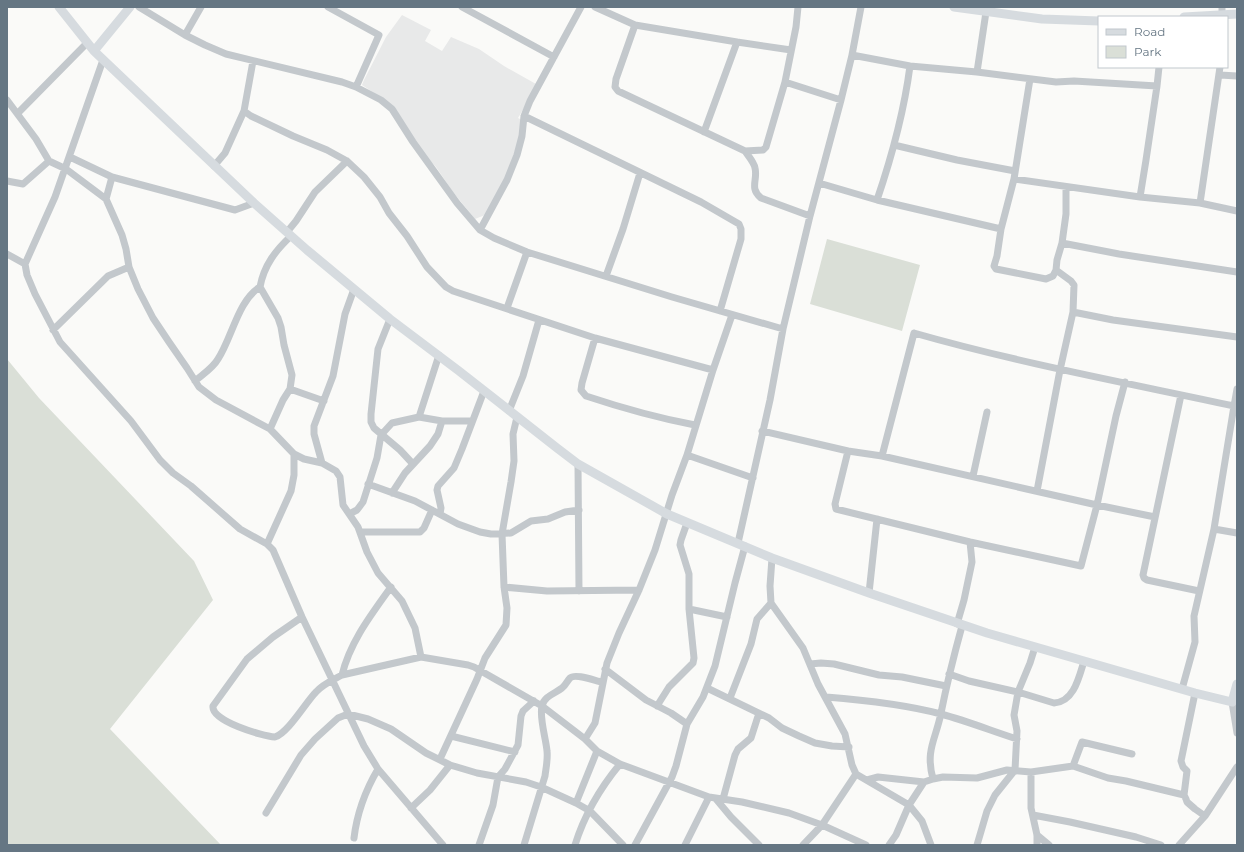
<svg xmlns="http://www.w3.org/2000/svg" width="1244" height="852" font-family="Montserrat,sans-serif">
  <rect width="100%" height="100%" fill="#fafaf8"/>
  <path fill="#e8e9e9" d="M402,15L431,30L425,41L442,51L451,37L479,49L504,66L536,84L534,91L518,118L522,120L519,137L509,172L485,215L475,219L453,192L436,167L413,142L377,95L362,85L364,80L386,37Z"/>
  <path fill="#dadfd7" d="M827,239L920,265L902,331L810,304Z
    M7,359L39,398L194,561L213,600L110,729L221,845H7Z"/>
  <g fill="none" stroke-linecap="round" stroke-linejoin="round">
    <path stroke="#c3c8cc" stroke-width="7" d="M139,7L185,35L205,45L226,54L342,82L356,87L381,100L392,109L413,142L457,203L480,230L494,238L527,252L672,297L783,329
      M328,7L379,35L356,87
      M462,7L554,57
      M595,7L635,25L616,79L615,87L618,91L745,151C748,156 754,162 755,168C758,180 749,188 761,198L810,216
      M1222,17V7
      M635,25L737,42L704,132
      M185,35L201,7
      M737,42L791,50
      M852,55L910,66L977,72L1056,82L1074,81L1157,86L1159,67
      M103,60L55,197L25,264L27,275L35,294L60,342L131,421L160,460L173,473L191,486L240,529L267,544L273,550L302,617L364,746L378,769L443,845
      M253,61L244,111L251,116L293,136L327,150L347,161L364,177L380,197L389,213L407,236L427,267L446,287L453,291L595,338L713,370
      M977,72L986,12
      M1220,75L1237,76
      M1030,79L1014,179L1140,197L1200,203L1237,211
      M785,82L841,100
      M7,100L36,139L49,161L66,169L106,199L122,235L126,249L129,267L138,289L153,318L169,342L187,368L199,387L216,400L270,429L294,454L304,459L322,463L336,471L340,477L343,505L358,527L367,552L378,573L402,601L415,628L421,657
      M18,113L87,43
      M524,116L701,202L739,224L741,229V239L720,311
      M894,145L957,160L1015,171
      M745,151L763,150L766,147L785,82L796,27L798,7
      M70,157L112,177
      M214,166L225,153L244,111
      M7,181L23,184L49,161
      M819,183L877,200L1001,229L1014,179
      M1066,187V214L1062,243L1119,254L1237,272
      M1140,197L1146,160L1157,86
      M106,199L112,177L235,210L254,203
      M877,200C892,156 904,112 910,66
      M1200,203L1220,67
      M1001,229L997,256L994,266L996,269L1046,279L1053,276L1056,270
      M480,230L507,180L517,155L522,136L524,116L530,101L581,7
      M287,232L296,221L315,192L347,161
      M1062,243L1057,260L1056,270L1071,281L1074,285L1073,312
      M7,254L25,264
      M606,276L623,229L640,173
      M507,308L527,252
      M732,315L713,370L687,455L753,478
      M390,319L378,349L371,414V422L374,428L400,450L413,464
      M53,330L108,276L129,267
      M595,338L582,383L581,390L586,396C622,408 658,418 695,425
      M195,381C203,374 213,368 218,359C232,338 238,300 260,287
      M290,389L324,401
      M1181,395L1143,575L1144,578L1147,580L1199,591
      M1234,406L1237,389
      M509,411L523,376L539,320
      M419,417L439,355
      M270,429L283,400L290,389L292,375L284,345L281,327L278,318L260,287C264,265 276,250 291,236
      M762,431L848,451L882,456L1097,505L1155,517
      M848,451L835,504L836,509L970,542L1081,566L1097,505L1116,416L1125,382
      M882,456L914,333C1019,363 1127,383 1234,406L1214,529L1194,616L1195,642L1182,689
      M322,463L314,434V426L333,376L345,314L354,289
      M578,464L579,591
      M973,476L987,412
      M368,484L415,501L458,524L480,532L491,534L511,533L531,521L548,519L565,512L579,510
      M1037,491L1060,370L1073,312L1113,320L1237,337
      M392,493L405,473L430,446L438,434L442,421
      M349,514L357,510L363,502L377,458L381,435L392,423L419,417L442,421H472
      M440,514L441,508L437,490L438,486L454,468L462,449L484,391
      M687,523L681,540L680,545L689,574V609L727,617
      M1214,529L1237,533
      M361,532H420L424,528L432,510
      M738,543L770,400L783,329L810,216L841,100L852,55L861,7
      M267,544L291,491L294,475V454
      M772,558L770,586L771,603L803,648L818,684L845,734L852,765L856,774L909,805L922,821L931,845
      M504,587L547,591L639,590
      M869,593L877,519
      M302,617L273,637L247,659L213,706C211,721 262,736 275,737C288,733 306,702 316,692C323,684 333,680 342,675L421,657L468,665L474,667L542,706L585,739L597,751L620,764L709,797L742,802L789,813L822,825L866,845
      M957,624L964,600L972,562L970,542
      M810,664L821,663L834,664L879,675L902,677L946,686
      M605,669L646,700L671,713L687,724
      M949,674L969,681L1018,692L1054,703C1074,702 1079,677 1084,661
      M342,675C350,642 371,615 391,587
      M707,688L769,718L782,728L799,736L815,743L832,746L849,747
      M1195,693L1181,761L1183,767L1187,771L1184,795L1186,799L1187,802L1195,809L1205,816
      M826,697C864,700 903,704 941,714C967,721 992,731 1017,739
      M730,698L751,644L757,619L771,603
      M1232,702L1237,733
      M657,706L669,687L693,663L694,658L689,609
      M451,736L515,752
      M585,739L595,723L607,663L619,633L639,590L655,550L672,495L687,455
      M440,759L477,679L485,658L506,625L507,608L504,587L502,534L511,482L514,461L513,434L517,417
      M1073,766L1082,742L1132,754
      M1031,772V808L1037,835V845
      M933,779C925,750 936,739 941,713C947,683 954,655 962,626
      M867,780L878,777L924,782
      M716,799L731,817L759,845
      M723,799L735,755L738,749L751,738L759,713
      M576,803L597,751
      M411,808L430,790L450,765
      M266,813L301,755L315,739L338,718L348,714L368,719L391,729L426,753L450,765L477,773L526,782L541,787L576,803L590,811L623,845
      M1033,815L1070,822L1136,837L1161,845
      M1037,835L1049,845
      M354,838C357,813 365,791 378,769
      M479,845L493,805L498,777L505,769L518,745L521,716L523,711L534,701
      M524,845L545,776C546,768 548,759 547,751C546,739 539,717 542,706C544,696 556,693 562,688C566,685 567,681 570,678C575,673 596,681 602,682
      M575,845C584,816 601,787 620,764
      M635,845L672,777L676,766L687,724L703,697L715,666L735,583L745,546
      M685,845L709,797
      M803,845L822,825L856,774
      M889,845L896,835L909,805L924,782L933,779L943,777L977,778L1007,770L1031,772L1073,766L1108,778L1126,781L1184,795
      M977,845L987,811L995,795L1015,770L1017,731L1014,715L1018,692L1030,663L1035,647
      M1179,845L1205,816L1237,767"/>
    <path stroke="#d6dbdf" stroke-width="9" d="M59,7L94,51L254,203L307,250L390,319L459,371L557,448L578,464L667,514L772,558L869,593L987,633L1195,693L1232,702L1237,684
      M954,7L1042,19L1099,21
      M1184,17L1237,14
      M94,51L130,7"/>
  </g>
  <rect width="1244" height="852" fill="none" stroke="#657683" stroke-width="16"/>
  <rect x="1098" y="16" width="130" height="52" fill="#ffffff" stroke="#c1c8cd"/>
  <rect x="1106" y="29" width="20" height="6" fill="#d6dbdf" stroke="#c1c8cd"/>
  <text x="1134" y="36" font-size="12" fill="#657683">Road</text>
  <rect x="1106" y="46" width="20" height="12" fill="#dadfd7" stroke="#c1c8cd"/>
  <text x="1134" y="56" font-size="12" fill="#657683">Park</text>
</svg>
